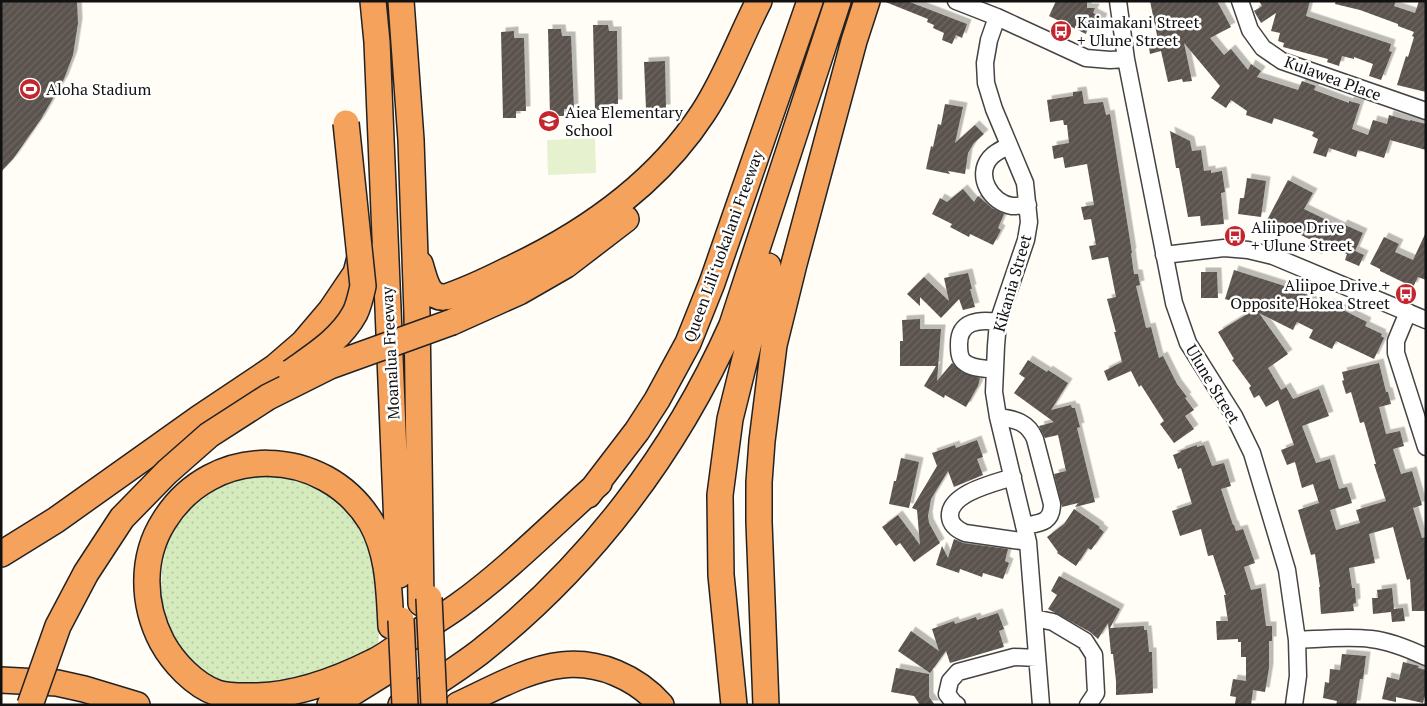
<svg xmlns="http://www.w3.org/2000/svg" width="1427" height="706" font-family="'PT Serif',serif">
  <defs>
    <pattern id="grass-dots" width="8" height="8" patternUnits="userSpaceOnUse" patternTransform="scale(1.25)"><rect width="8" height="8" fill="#d5ebbd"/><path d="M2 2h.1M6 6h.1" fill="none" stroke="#b6c8a1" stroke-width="1.8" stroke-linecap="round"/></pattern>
    <pattern id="building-hatch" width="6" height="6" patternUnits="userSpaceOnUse" patternTransform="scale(1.25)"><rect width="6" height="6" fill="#5a524d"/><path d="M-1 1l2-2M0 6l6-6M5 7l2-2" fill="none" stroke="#6d6662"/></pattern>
    <filter id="shadow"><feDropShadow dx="4.5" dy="-4.5" stdDeviation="0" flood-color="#0004"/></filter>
  </defs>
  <rect width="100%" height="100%" fill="#fffdf5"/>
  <path fill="url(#grass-dots)" d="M245,473L306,477L355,516L371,551L380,604L378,655L332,680L229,686L204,674L186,657L174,637L165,617L161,592L162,568L167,543L181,517L199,499L213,488Z"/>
  <path fill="#e6f2cf" d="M595,138L596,173L548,175L547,140Z"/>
  <path fill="url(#building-hatch)" filter="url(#shadow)" d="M1,1H77L78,23L73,55L64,79L41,119L13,159L1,172Z
    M883,1H907L967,24L962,38L956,35L952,44L942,40L944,33L933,28L934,25L927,22L928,19Z
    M1056,1H1087V8H1095L1093,13L1103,18L1098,29L1089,25L1086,34L1049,16Z
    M1150,1H1217L1231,27L1210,38L1224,55L1231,49L1248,70L1251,64L1261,71L1257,77L1298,90L1302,81L1316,86L1314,90L1349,103V101L1360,104L1352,129L1368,135L1373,120L1387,124L1389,115L1410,121V120L1426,124V150L1390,140L1384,158L1358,150L1356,157L1329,148L1326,157L1313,153L1318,139L1312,136L1314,132L1274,118L1272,124L1246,115L1247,111L1231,100L1226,108L1211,98L1220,86L1184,43L1192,81L1183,82L1182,79L1168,82L1161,51L1150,54L1148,42L1158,40Z
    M1259,1H1310L1306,16L1391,44L1389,51L1392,52L1381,80L1369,76L1373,64L1354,57V59L1342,56L1339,66L1327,62L1328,59L1283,47L1284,43L1278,41L1280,33L1271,31L1276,13L1261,23L1254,11L1262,6Z
    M1336,1H1396L1394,6L1415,13L1419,1H1426V92L1397,85L1406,56L1408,57L1414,37L1412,36L1414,32L1398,26V24L1360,10L1335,4Z
    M593,25H608L609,31H617L618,104H611V110H595Z
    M548,29H561L562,36H571L574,109H564V116H550Z
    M514,31V38H524L526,111H516V118H503L501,32Z
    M665,61L666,109H646L644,62Z
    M1082,91L1084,104L1103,102L1106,115L1110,114L1132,253H1131L1134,274H1138L1140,285L1136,286L1146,328L1151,327L1159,358L1163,356L1177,384L1187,397L1185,398L1194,410L1185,416L1194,429L1174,443L1160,424L1164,421L1141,385L1139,387L1131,371L1108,381L1104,371L1122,362L1114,332H1116L1107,299L1116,297L1108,257L1092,260L1089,246L1096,245L1091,219L1084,220L1081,207L1094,205L1087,164L1065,168L1063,157L1054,159L1052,146L1069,143L1067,125H1064L1063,120L1050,122L1047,100L1073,96V92Z
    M945,104L963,107L955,143L975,125L984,134L974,143L968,153L965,174L948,171L950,174L926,169L931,146L933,147L938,124L941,125Z
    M1170,131L1190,141L1192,151L1201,150L1204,171L1211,170V173L1222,171L1225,192L1221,193L1224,224L1201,226L1200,216L1188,217L1179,168H1176Z
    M1247,178L1266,181L1261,217L1238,214L1240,198H1244Z
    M1288,180L1313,193L1304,209L1341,227L1343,224L1363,233L1355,251L1364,255L1359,266L1345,260L1347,254L1342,252L1344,248L1328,241L1322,254L1308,247L1311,240L1293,231L1265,224Z
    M963,189L974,202L978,196L992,208L1004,214L998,228L1001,230L993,245L970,234L969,237L950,227L952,224L932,214L940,198L947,202Z
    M1426,232V280L1418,277L1413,287L1380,271V269L1370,264L1384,237L1399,244L1395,252L1413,260Z
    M1234,270L1294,289L1310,296L1308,299L1327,308L1329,303L1367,322L1365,326L1382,334L1381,336L1384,338L1374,359L1336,341L1332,349L1309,338L1313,330L1297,322L1293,330L1259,313L1288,354L1268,368L1281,390L1286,387L1293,399L1319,389L1329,416L1302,426L1316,463L1330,459L1339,489L1347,487L1352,503L1330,510L1336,530L1360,523L1356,510L1386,501L1374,464H1376L1364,422L1360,423L1351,392L1346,394L1342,381L1344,380L1342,372L1379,363L1386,392H1388L1391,404L1379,407L1386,434L1400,431L1404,446L1393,449L1401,474L1412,471L1422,505L1413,508L1422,538L1426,537V611H1412L1410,579L1407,580L1393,527L1369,534L1375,563L1349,568L1352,588H1355L1356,603L1353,604L1354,611L1321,614L1319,587H1320L1315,554L1311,555L1298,510L1319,503L1313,484L1302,488L1295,462L1287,465L1281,450L1294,445L1278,400L1266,407L1259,395L1254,398L1249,388L1251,386L1232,360L1234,359L1218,332L1257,308L1225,299Z
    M1201,272H1217L1218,298H1201Z
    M968,273L972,289H970L975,307L963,310L959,299L941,318L920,297V306L907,294L924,277L949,301L944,278Z
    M920,319V329H941L937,381L952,363L963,373L980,378L978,386L966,407L945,395L944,398L924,386L936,366H900V341H903L902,320Z
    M1028,360L1047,372L1048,370L1068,383L1051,410L1071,405L1072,408H1075L1080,427L1077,428L1095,502L1075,507L1078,503L1062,507L1054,474L1066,471L1058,435L1045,438L1039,426L1054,422L1014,393L1025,378L1019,374Z
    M977,440L983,457L977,459L983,475L954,487L948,471L931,499L928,516L929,523L940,543L914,562L900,543L896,546L882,527L898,515L920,545L917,510L912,508L937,466L932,453L955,445L956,448Z
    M1197,445V447L1204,445L1212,466L1224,463L1231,486L1221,489L1233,525H1234L1236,531L1243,529L1255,563L1244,567L1251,590L1261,588L1266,626H1272V641H1269V668L1265,692L1253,690L1251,705L1235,704L1236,697L1230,696L1233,679L1246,681V657H1241V642H1238V639L1217,640L1216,621H1228L1224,595H1226L1213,555L1208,556L1201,529L1180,536L1172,511L1192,504L1181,468L1178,469L1173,455L1181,452L1180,451Z
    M901,458L919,462L909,508L889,504L894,481H896Z
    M1074,509L1100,527L1099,528L1104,532L1091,550L1088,548L1076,566L1057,553L1058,552L1047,537L1064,524Z
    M954,539L963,543L1008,549L1005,561L1009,563L1003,579L983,573L982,577L960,569L959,573L936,565L942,546L948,558Z
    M1059,576L1120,609L1110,628L1144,626V630H1147L1149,652H1152L1153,693L1116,695V681L1113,654H1111L1108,623L1098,639L1090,632L1048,609L1057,595L1051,591Z
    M1392,588L1394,609L1403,608L1405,621L1392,622L1391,612L1373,614L1372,598H1378L1377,590Z
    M998,613L1004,629L999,631L1004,647L950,663L946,651L930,673L898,651L911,631L939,651L932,629L954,621L955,624L976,617L977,620Z
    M1342,654L1366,656L1363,679H1360L1356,705H1336L1337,701L1323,698L1325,682L1329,683L1330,669L1340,670Z
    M1403,662L1419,666L1418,668L1426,670V692L1423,703L1396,697V702L1382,699L1387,677L1399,680Z
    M896,668L929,674V697L935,705H920L914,696L891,692Z"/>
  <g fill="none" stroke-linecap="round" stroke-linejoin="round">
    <g stroke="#444" stroke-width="19">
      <path id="minor" d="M956,1L997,17L1086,58L1110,60L1126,59
        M1118,1L1126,59L1174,303L1188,343L1234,416L1252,453L1287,570L1297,640L1298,676L1294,705
        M1240,1L1250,30L1263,48L1282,61L1426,111
        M997,17L989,40L985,63L986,83L994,109L1025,183L1029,222L1026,240L998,322L996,346L994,392L998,417L1028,542L1041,705
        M1009,146C1002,149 995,152 990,158C975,176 991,203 1012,206C1017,206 1023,205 1028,205
        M1164,255L1224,248L1248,250L1273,256L1426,320
        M1408,312L1396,341V353L1426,447
        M994,370C985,368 972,369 964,362C959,358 959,351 959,344C959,321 979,319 998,322
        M998,417C1015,419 1028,422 1035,439L1052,504C1052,523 1040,523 1024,526
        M1013,477C995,483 948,493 950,517C951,526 958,530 965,533L1028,542
        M1034,618L1053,622L1085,641L1094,655L1096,693L1088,705
        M1297,640C1321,639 1347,636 1371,639C1389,641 1409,649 1426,657
        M957,705L954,703L947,694L950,681L958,672L1014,657L1037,658"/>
    </g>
    <g stroke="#222" stroke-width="28">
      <path id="highway" d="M373,1L377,42L399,575
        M401,1L411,140L417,314L421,603
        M420,264C425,279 427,299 446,297C467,290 488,280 508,270C585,234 656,185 703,113C726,78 740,38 759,1
        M452,322L519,292L566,265L626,219
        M588,495L637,431L657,400L688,343L712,283L810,1
        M1,554L56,520L198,419L274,368L303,343L331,310L356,273L362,250
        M391,626C389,591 389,554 371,522C324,445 212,443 164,521C141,557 142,604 162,642C173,662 194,685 217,693C229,697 245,696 257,696C298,695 337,680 373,662C388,655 402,643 415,634C429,625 444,616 458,606C508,570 553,524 599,483
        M1,680L57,683L84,689L137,705
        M330,705L344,698L397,665
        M401,705C428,688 455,671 480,652C590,565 675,453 732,325L838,1
        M458,705C491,690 526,669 562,665C599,661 636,677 661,705
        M734,705L721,575L720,495L730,419L768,266
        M766,705L759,522V482L762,441L774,345L794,264L854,41L867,1"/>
    </g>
    <use href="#minor" stroke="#fff" stroke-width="16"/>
    <use href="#highway" stroke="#f5a25d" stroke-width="25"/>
    <g stroke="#222" stroke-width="28" stroke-linecap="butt">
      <path id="highway-bridge" d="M291,372C315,355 341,339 355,313C359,305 361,295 363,286L346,123
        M429,598L434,705
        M401,620L405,705
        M30,705L58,626L86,573L122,518L167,472L209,435L268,397L330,366L452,322"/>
    </g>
    <use href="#highway-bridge" stroke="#f5a25d" stroke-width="25"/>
  </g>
  <defs>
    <g id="bus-disc" transform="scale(1.125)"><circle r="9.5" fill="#c4262e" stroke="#fff"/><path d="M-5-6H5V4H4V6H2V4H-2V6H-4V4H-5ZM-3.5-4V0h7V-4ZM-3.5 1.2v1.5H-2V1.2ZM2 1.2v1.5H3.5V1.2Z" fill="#fff"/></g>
    <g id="stadium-disc" transform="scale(1.125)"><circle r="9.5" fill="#c4262e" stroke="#fff"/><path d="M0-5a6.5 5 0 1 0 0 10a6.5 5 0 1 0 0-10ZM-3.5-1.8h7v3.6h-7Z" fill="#fff"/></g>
    <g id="school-disc" transform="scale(1.125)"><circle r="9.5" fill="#c4262e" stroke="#fff"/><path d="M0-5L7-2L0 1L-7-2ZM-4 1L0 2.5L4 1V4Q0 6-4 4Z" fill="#fff"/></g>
  </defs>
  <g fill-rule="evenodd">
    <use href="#bus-disc" x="1061" y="31"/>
    <use href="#stadium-disc" x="30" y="89"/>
    <use href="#school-disc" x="549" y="121"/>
    <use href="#bus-disc" x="1235" y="236"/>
    <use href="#bus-disc" x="1406" y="294"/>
  </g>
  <g text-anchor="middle" stroke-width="5" stroke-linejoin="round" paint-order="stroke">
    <g font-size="16" fill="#111" stroke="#fff" text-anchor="start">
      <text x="1077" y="28">Kaimakani Street<tspan x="1077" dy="18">+ Ulune Street</tspan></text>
      <text x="46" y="95">Aloha Stadium</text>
      <text x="565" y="118">Aiea Elementary<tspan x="565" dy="18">School</tspan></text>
      <text x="1251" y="233">Aliipoe Drive<tspan x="1251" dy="18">+ Ulune Street</tspan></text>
      <text x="1390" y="291" text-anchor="end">Aliipoe Drive +<tspan x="1390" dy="18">Opposite Hokea Street</tspan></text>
    </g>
    <g font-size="16" fill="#111" stroke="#fff">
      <text transform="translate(1333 78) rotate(20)" y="6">Kulawea Place</text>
      <text transform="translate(723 246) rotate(-70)" y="6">Queen Liliʻuokalani Freeway</text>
      <text transform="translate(1012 283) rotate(-74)" y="6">Kikania Street</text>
      <text transform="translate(390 353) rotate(-93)" y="6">Moanalua Freeway</text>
      <text transform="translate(1213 384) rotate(59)" y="6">Ulune Street</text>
    </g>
  </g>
  <rect width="1427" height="706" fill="none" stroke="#111111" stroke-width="5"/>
</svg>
